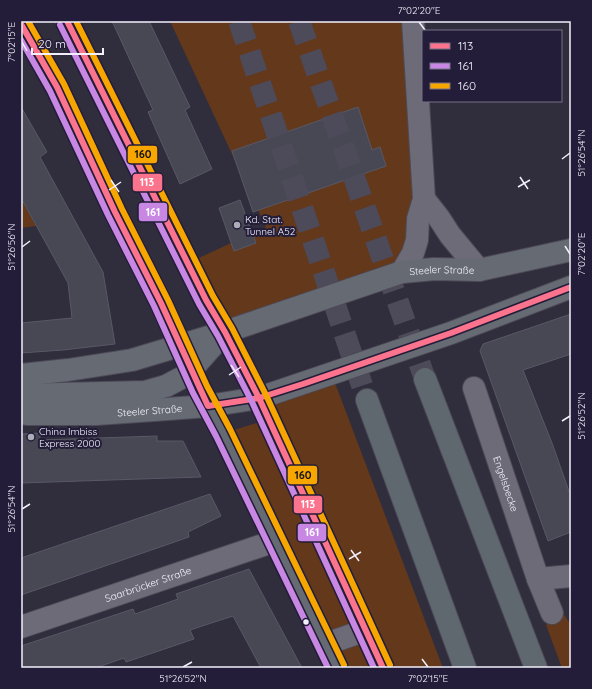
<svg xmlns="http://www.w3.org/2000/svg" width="592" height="689" font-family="Quicksand,sans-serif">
  <rect width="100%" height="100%" fill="#302d3d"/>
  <path fill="#64381b" d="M170,21H411L422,205L401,271L226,330L190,262L266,227Z
    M21,199L36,226L21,228Z
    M332,375L443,668H338L224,433L270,419L261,399Z
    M561,610L571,625V668H562L546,625Z"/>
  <path fill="#484855" stroke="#585866" d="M112,21H149L190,107L185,110L212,169L180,184L148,112L153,110Z
    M21,107L47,152L40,157L103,272L115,344L63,350L21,353V323L72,318L68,283L21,198Z
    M358,107L372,150L380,147L386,166L253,212L232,151Z
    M240,200L256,243L234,251L219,208Z
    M571,314V354L523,370L552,443L571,497V532L548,541L480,351L483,344Z
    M40,433V440L157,436V441H183L201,477L21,483V434Z
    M210,494L221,516L188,532L189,537L21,595V558Z
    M249,569L302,668H261L233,616L190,630L194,639L126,662L124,658L95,668H21V646L133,609L135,614L178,599L176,594Z"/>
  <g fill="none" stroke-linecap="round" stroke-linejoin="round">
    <path stroke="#4d4a5a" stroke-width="22" stroke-dasharray="22 11" stroke-linecap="butt" d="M239,21L367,400
      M299,21L425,379"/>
    <g stroke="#4d4a57" stroke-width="24">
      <g id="minor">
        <path d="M424,199L439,218L450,235L479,270"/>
        <path d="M402,272L413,253L417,240L418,219L424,199L413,21"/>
        <path id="s1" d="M474,388L538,579L571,576"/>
        <path d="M538,579L552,613"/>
        <path id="s2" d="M21,627L275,541"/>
        <path d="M326,644L366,630"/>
      </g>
    </g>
    <g stroke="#4d4a57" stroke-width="24">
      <g id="major">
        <path d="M67,21L206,300L225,332L259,398L383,668"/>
        <path d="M21,24L36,51L57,87L115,212L161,303L200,390L223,432L337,668"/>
        <path id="s3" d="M21,375L68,370L132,360L225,332L402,272L434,269L479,270L571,250"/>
        <path d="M21,395L145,392L166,386L183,377L191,370L224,333"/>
        <path id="s4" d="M21,413L27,414H96L154,410L208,406L259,398L451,333L571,287"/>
      </g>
    </g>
    <g stroke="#4d4a57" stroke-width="24">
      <path id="highway" d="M425,379L536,668
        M367,400L465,668"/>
    </g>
    <use href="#minor" stroke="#6d6b78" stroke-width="22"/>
    <use href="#major" stroke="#666a73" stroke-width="22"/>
    <use href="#highway" stroke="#5f686e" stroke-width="22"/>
    <g stroke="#231d39" stroke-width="9">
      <path id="bus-1" d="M67,21L206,300L225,332L259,398L383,668
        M21,24L57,87L115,212L161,303L208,406L259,398L303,384L451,333L571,287"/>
    </g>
    <g stroke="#231d39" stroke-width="9">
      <path id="bus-2" d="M60,25L199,304L218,336L252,402L374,668
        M21,40L50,91L108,215L154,306L193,393L216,436L328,668"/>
    </g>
    <g stroke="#231d39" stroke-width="9">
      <path id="bus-3" d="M28,21L64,84L122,209L168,300L207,386L230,429L344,665
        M76,21L213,296L232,328L266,395L390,665"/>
    </g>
    <use href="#bus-1" stroke="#fc738d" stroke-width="6"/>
    <use href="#bus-2" stroke="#c787e3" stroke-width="6"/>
    <use href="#bus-3" stroke="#f7a600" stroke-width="6"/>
  </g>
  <path fill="none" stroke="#f2f0fc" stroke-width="1.5" d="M419,22L425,30M22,42L27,51M562,159L570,153M520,177L528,189M111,180L119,192M518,187L530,180M109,190L121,182M565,246L570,254M22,247L30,241M231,365L239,377M229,375L241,367M562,421L570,416M22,509L30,504M351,550L359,561M349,559L361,552M422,659L428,667M183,667L192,662"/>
  <g fill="#aeacb9" stroke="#231d39" stroke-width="1.5">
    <circle cx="237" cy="225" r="4"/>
    <circle cx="31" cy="437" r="4"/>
  </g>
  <circle fill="#f2f0fc" stroke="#231d39" stroke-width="1.5" cx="306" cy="622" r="3.5"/>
  <g text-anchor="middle" stroke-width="4" stroke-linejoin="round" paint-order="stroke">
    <g font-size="10" fill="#f2f0fc" stroke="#231d39" text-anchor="start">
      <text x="245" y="223">Kd. Stat.<tspan x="245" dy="12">Tunnel A52</tspan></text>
      <text x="39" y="435">China Imbiss<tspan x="39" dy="12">Express 2000</tspan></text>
    </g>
    <g font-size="10" fill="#f2f0fc" stroke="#231d39">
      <text dy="4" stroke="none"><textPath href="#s3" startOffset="436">Steeler Straße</textPath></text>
      <text dy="4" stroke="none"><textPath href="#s4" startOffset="129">Steeler Straße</textPath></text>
      <text dy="4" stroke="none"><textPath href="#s1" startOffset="101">Engelsbecke</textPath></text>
      <text dy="4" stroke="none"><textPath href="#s2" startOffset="134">Saarbrücker Straße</textPath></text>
    </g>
  </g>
  <g stroke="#231d39" stroke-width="1.5">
    <rect x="127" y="145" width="31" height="19" rx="4" fill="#f7a600"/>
    <rect x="132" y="173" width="31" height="19" rx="4" fill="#fc738d"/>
    <rect x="138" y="202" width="30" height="20" rx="4" fill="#c787e3"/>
    <rect x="287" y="465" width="31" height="20" rx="4" fill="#f7a600"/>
    <rect x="293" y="495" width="30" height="19" rx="4" fill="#fc738d"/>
    <rect x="297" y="523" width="30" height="19" rx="4" fill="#c787e3"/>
  </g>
  <g font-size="11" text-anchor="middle" font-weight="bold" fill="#fff">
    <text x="147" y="186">113</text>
    <text x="153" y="216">161</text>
    <text x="308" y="508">113</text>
    <text x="312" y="536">161</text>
  </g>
  <g font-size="11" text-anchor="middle" font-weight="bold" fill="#111">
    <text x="143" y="158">160</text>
    <text x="303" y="479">160</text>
  </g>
  <rect width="592" height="689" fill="none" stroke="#231d39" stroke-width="44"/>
  <rect x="422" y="30" width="140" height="72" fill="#231d39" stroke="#767187"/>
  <rect x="430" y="43" width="20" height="6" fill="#fc738d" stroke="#767187"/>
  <text x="458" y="50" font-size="12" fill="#f2f0fc">113</text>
  <rect x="430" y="63" width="20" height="6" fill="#c787e3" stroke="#767187"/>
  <text x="458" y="70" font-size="12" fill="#f2f0fc">161</text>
  <rect x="430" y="83" width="20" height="6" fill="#f7a600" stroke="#767187"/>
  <text x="458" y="90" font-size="12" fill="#f2f0fc">160</text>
  <path d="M32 48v6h71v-6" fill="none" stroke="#f2f0fc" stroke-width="2"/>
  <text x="38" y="48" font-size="12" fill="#f2f0fc" stroke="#231d39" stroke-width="3" paint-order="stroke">20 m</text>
  <rect x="22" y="22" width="548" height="645" fill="none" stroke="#f2f0fc" stroke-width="1.5"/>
  <g font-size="10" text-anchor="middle" fill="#f2f0fc">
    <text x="419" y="14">7°02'20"E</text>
    <text transform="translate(11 42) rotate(-90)" y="4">7°02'15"E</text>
    <text transform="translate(581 153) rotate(-90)" y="4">51°26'54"N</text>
    <text transform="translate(11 247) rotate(-90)" y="4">51°26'56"N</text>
    <text transform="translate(581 254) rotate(-90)" y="4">7°02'20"E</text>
    <text transform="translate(581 416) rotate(-90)" y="4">51°26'52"N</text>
    <text transform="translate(11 509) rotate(-90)" y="4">51°26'54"N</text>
    <text x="183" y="682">51°26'52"N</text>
    <text x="428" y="682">7°02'15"E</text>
  </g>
</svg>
